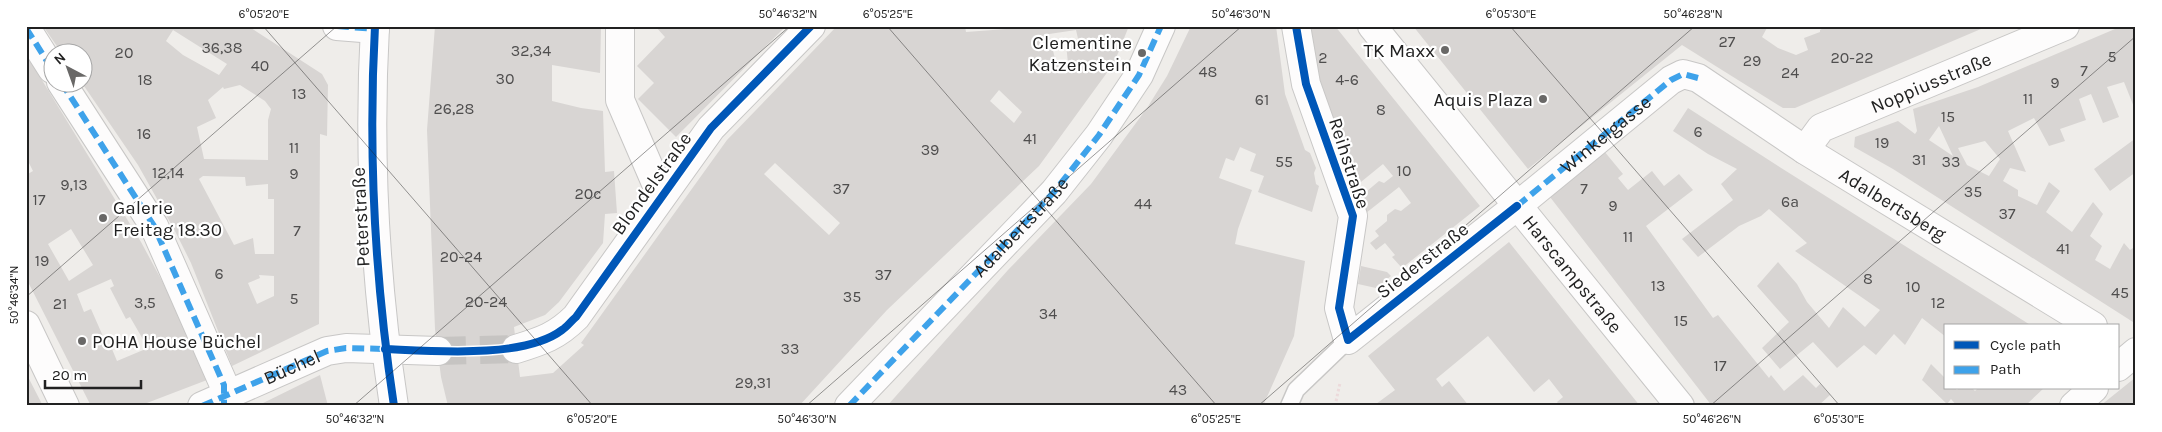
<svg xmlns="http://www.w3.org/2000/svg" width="2162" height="432" font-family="Karla,sans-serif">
  <rect width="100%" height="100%" fill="#efedea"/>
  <path fill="#d8d5d3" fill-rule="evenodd" d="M43,26H248L322,74L328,85L327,136L320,134L319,324L232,366L191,263L175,231L138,165L82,83V52H61ZM173,30L227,64L219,75L183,55L166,41ZM240,85L265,101L271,109L268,120V160L204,159L197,127L216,118L208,100L223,87L224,89ZM203,176L245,177L246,186L268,184V199H274V254H255L253,238L234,245L199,179ZM259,275L274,276V296L257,304L248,283L260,278Z
    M435,26H601L600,73L552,65V101L581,108L603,111L605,172L614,171L617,213L605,214L603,243L559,302L545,315L514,327L520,377L553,373L584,345L581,343L727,140L837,26H965L966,32L1006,29V26H1129L1114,63L1039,166L887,310L799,406H448L441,377L435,329L427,130ZM1076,30L1079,43L1066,44L1068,63H1056L1049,34ZM999,90L1022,112L1014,123L990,101ZM775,163L840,223L829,235L764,174Z
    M655,26H786L676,137L638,99L654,83L637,66L665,37Z
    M1191,26H1276L1285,94L1305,150L1310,153L1316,168L1314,173L1316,184L1319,186L1312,212L1258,192L1264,176L1250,171L1256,154L1240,147L1234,161L1226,158L1219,178L1252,190L1238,229L1235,244L1305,261L1294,336L1263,406H887L1008,270L1091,184L1147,108L1167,76Z
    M1311,26H1335L1480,206L1402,268L1392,257L1395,255L1385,243L1376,250L1370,243L1379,236L1375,231L1387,221V215L1395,209L1401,211L1411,203L1399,187L1366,213L1360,197L1379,181L1384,183L1393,176L1383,164L1356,186L1318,89Z
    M1413,26H1768L1762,37L1778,48L1796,55L1808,50L1804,38L1820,32V30L1827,26H1988L1795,108H1783L1682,45L1528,169Z
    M2122,26H2136V112L2124,82L2107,87L2119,117L2103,123L2091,94L2079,99L2086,120L2060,129L2065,141L2049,146L2034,118L2008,131L2026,172L2010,168L2003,181L2018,190V196L2037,205L2049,182L2060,191L2046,212L2072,232L2093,202L2103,214L2090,236L2102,246L2095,260L2110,269L2124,243L2130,250L2136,246V319L2133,322L1893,169L1854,147L1855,137L1898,121L1915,134L1917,131L1913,109L1978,87ZM1939,126L1953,156L1929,140ZM1985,141L2000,159L1989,176L1967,165L1958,148Z
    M26,54L141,242L183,320L207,380L139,406H91L26,278V175L33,171L26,157ZM71,229L93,265L69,281L48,244ZM111,279L114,286L110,288L126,319L130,317L148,348L117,361L112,349L109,350L91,309L84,312L77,294Z
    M1688,108L1775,164L2032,326H1946V337L1922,318L1905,345L1894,334L1876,355L1864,345L1837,368L1813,342L1780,369L1762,348L1789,322L1757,286L1778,262L1797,284L1807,302L1829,328L1843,307L1865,327L1880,310L1795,251L1807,243L1769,209L1761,216L1739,226L1698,257L1682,239L1733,200L1721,184L1737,169L1708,154L1673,131Z
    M2136,138V172L2110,191L2094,169Z
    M1604,151L1623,174L1618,178L1628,190L1652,171L1664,186L1679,174L1693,190L1646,226L1713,318L1718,315L1769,378L1771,375L1784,391L1803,375L1816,388L1820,384L1830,395L1818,406H1712L1550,197Z
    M1509,242L1640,406H1560L1557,402L1563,397L1549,379L1534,392L1488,336L1436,379L1442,387L1449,381L1469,406H1377L1376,404L1395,390L1368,356Z
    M1361,266L1387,272L1391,276L1376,288L1358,284Z
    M1931,364L1946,379V388H1955L1957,390L1959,388H1972L1975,391L1978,388H2044L2025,406H1957L1951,399L1947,404L1922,380Z
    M26,373L43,406H26Z
    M320,375L328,406H257Z
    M2136,377V406H2100Z"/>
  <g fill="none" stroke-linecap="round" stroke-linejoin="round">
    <path stroke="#c6c4c2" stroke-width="28" stroke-dasharray="28 14" stroke-linecap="butt" d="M438,351L516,349"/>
    <g stroke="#c8c7c6" stroke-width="19">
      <path id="lane" d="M1289,406L1296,390L1348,340"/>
    </g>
    <g stroke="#c8c7c6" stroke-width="30">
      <g id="street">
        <path d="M337,26L375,29"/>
        <path d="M375,26C368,152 375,281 394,406"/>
        <path d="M620,26V100L661,195"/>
        <path id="s1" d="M1296,26L1306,84L1353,216L1339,308L1348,340L1517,206L1671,80L1683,74L1698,78L1805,150L2093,326"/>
        <path id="s2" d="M1372,26L1680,406"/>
        <path d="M26,28L52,69"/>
        <path d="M61,82L154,226L224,385V406"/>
        <path id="s3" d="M1805,150L1821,128L2065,26"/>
        <path d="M26,325L65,406"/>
        <path d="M516,349C542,341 557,336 576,317L711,128L811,26"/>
        <path d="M2118,367L2136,352"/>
        <path d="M202,406L327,351L346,348L438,351"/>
        <path d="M849,406L1054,192L1099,135L1139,75L1161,26"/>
        <path d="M2074,406L2094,388"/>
      </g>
    </g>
    <path stroke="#ecdadb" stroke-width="3" stroke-dasharray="2.5 2.5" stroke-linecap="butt" d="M1335,406L1340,383"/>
    <use href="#lane" stroke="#fdfcfc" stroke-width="16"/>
    <use href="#street" stroke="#fdfcfc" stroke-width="28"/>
    <g stroke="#3ea2ea" stroke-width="6" stroke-dasharray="12 6" stroke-linecap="butt">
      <path d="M337,26L375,29"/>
      <path d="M26,28L52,69"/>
      <path d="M61,82L154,226L224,385V406"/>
      <path id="s4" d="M1517,206L1671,80L1683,74L1698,78"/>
      <path id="s5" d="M202,406L327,351L346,348L385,349"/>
      <path id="s6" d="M849,406L1054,192L1099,135L1139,75L1161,26"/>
    </g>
    <g stroke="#fff" stroke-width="11">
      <path id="cycleway" d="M375,26C368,152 375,281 394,406
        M1296,26L1306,84L1353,216L1339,308L1348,340L1517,206
        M385,349C432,351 524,359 562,330C567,327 571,321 576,317L711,128L811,26"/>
    </g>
    <use href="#cycleway" stroke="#0057b8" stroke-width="8"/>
  </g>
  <path fill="none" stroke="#212121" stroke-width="1" stroke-opacity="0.45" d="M263,26L593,406M887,26L1217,406M1510,26L1840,406M2134,26L2136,29M26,297L337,26M353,406L790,26M806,406L1242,26M1258,406L1695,26M1710,406L2136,36"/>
  <g fill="#696867" stroke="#fff" stroke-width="2">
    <circle cx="1445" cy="50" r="5"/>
    <circle cx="1142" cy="53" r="5"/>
    <circle cx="1543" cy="99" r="5"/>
    <circle cx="103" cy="218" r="5"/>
    <circle cx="82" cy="341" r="5"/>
  </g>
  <g text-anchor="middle" stroke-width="4.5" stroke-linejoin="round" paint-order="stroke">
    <g font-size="16" fill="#4f4e4e">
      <text x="1727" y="47">27</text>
      <text x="222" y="53">36,38</text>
      <text x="531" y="56">32,34</text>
      <text x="124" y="58">20</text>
      <text x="2112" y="62">5</text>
      <text x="1323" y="63">2</text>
      <text x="1852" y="63">20-22</text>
      <text x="1752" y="66">29</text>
      <text x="260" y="71">40</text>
      <text x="2084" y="76">7</text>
      <text x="1208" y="77">48</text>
      <text x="1790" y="78">24</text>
      <text x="505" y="84">30</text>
      <text x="145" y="85">18</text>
      <text x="1347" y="85">4-6</text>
      <text x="2055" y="88">9</text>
      <text x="299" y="99">13</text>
      <text x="2028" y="104">11</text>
      <text x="1262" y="105">61</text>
      <text x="454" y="114">26,28</text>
      <text x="1381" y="115">8</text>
      <text x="1948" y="122">15</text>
      <text x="1698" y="137">6</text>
      <text x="144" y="139">16</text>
      <text x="1030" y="144">41</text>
      <text x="1882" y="148">19</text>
      <text x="294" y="153">11</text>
      <text x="930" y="155">39</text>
      <text x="1919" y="165">31</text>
      <text x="1284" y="167">55</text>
      <text x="1951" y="167">33</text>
      <text x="1404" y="176">10</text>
      <text x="168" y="178">12,14</text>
      <text x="294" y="179">9</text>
      <text x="74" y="190">9,13</text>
      <text x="841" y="194">37</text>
      <text x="1584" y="194">7</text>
      <text x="1973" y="197">35</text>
      <text x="588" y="199">20c</text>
      <text x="39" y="205">17</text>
      <text x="1790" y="207">6a</text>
      <text x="1143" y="209">44</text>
      <text x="1613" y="211">9</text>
      <text x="2007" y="219">37</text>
      <text x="297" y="236">7</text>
      <text x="1628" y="242">11</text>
      <text x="2063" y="254">41</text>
      <text x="461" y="262">20-24</text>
      <text x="42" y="266">19</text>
      <text x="219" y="279">6</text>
      <text x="883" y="280">37</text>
      <text x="1868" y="284">8</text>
      <text x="1658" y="291">13</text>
      <text x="1913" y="292">10</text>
      <text x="2120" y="298">45</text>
      <text x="852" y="302">35</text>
      <text x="294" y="304">5</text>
      <text x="486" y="307">20-24</text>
      <text x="145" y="308">3,5</text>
      <text x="1938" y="308">12</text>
      <text x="60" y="309">21</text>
      <text x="1048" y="319">34</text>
      <text x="1681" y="326">15</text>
      <text x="790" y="354">33</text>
      <text x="1720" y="371">17</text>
      <text x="753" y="388">29,31</text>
      <text x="1178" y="395">43</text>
    </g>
    <g font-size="19" fill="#212121" stroke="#fff" text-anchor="end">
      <text x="1132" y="49">Clementine<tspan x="1132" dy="22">Katzenstein</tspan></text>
      <text x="1435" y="57">TK Maxx</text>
      <text x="1533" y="106">Aquis Plaza</text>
      <text x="113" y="214" text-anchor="start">Galerie<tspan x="113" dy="22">Freitag 18.30</tspan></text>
      <text x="92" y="348" text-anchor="start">POHA House Büchel</text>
    </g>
    <g font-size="19" fill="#212121" stroke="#fff">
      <text dy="7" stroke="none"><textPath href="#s3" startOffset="146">Noppiusstraße</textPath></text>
      <text dy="7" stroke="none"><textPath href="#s4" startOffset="114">Winkelgasse</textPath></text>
      <text transform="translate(1350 163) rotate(72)" y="7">Reihstraße</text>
      <text transform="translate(651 183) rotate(-54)" y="7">Blondelstraße</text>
      <text dy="7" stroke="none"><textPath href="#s1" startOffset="1001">Adalbertsberg</textPath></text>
      <text transform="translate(360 217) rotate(-93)" y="7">Peterstraße</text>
      <text dy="7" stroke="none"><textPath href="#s6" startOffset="248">Adalbertstraße</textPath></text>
      <text transform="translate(1422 260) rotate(-38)" y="7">Siederstraße</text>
      <text dy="7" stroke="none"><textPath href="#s2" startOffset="319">Harscampstraße</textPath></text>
      <text dy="7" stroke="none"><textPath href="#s5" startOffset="98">Büchel</textPath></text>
    </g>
  </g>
  <rect width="2162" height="432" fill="none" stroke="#ffffff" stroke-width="55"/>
  <rect x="1944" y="324" width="175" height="65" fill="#ffffff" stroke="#a6a6a6"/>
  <rect x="1954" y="341" width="25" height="8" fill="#0057b8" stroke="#a6a6a6"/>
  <text x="1990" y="350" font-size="15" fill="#212121">Cycle path</text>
  <rect x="1954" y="366" width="25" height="8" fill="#3ea2ea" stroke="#a6a6a6"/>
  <text x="1990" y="374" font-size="15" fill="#212121">Path</text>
  <g transform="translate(68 68) rotate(319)"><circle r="24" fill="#ffffff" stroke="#a6a6a6"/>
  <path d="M0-4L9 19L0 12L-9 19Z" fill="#696867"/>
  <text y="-8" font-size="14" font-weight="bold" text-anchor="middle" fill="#212121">N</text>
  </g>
  <path d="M45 380v8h96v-8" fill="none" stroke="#212121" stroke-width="2.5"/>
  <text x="52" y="380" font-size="15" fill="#212121" stroke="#ffffff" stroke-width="4" paint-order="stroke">20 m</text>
  <rect x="28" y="28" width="2106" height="376" fill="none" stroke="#212121" stroke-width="2"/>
  <g font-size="12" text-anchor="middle" fill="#212121">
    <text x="264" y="18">6°05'20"E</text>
    <text x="788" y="18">50°46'32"N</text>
    <text x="888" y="18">6°05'25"E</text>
    <text x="1241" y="18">50°46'30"N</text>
    <text x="1511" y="18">6°05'30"E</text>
    <text x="1693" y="18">50°46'28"N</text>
    <text transform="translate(14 295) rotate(-90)" y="4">50°46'34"N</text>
    <text x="355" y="423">50°46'32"N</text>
    <text x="592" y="423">6°05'20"E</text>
    <text x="807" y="423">50°46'30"N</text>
    <text x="1216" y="423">6°05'25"E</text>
    <text x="1712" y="423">50°46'26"N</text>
    <text x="1839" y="423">6°05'30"E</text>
  </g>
</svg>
